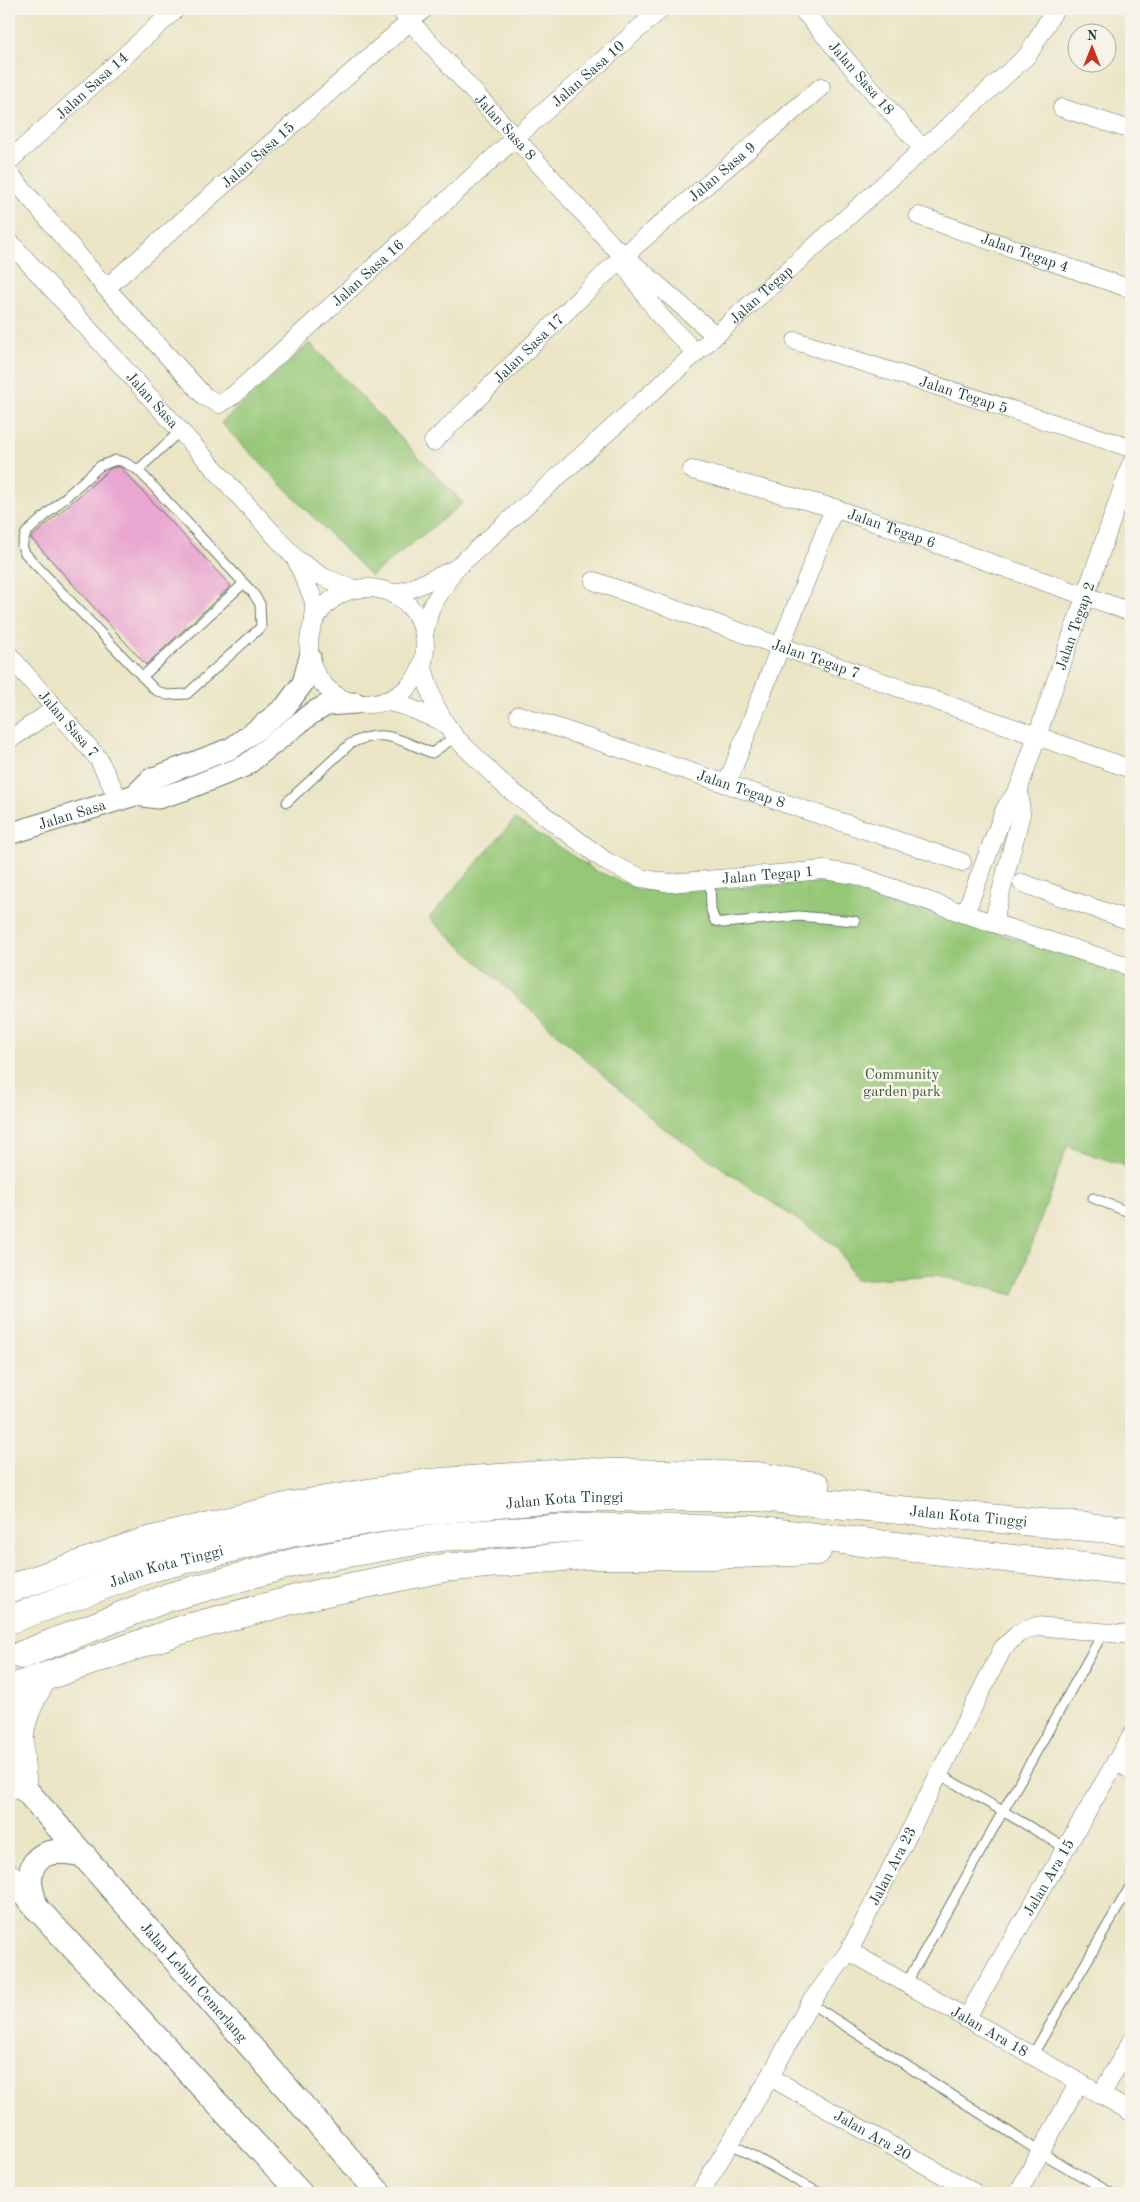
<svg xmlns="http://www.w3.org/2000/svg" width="1140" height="2202" font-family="'Old Standard TT',serif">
  <rect width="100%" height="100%" fill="#f7f3e8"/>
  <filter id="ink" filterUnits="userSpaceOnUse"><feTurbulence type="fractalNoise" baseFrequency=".02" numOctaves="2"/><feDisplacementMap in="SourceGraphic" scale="10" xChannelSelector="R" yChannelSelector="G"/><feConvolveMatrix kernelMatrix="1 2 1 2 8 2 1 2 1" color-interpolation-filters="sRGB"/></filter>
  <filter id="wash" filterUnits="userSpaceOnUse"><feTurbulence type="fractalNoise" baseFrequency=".0096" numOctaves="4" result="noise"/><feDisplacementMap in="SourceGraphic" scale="20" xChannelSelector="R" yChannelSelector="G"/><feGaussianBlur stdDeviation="1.12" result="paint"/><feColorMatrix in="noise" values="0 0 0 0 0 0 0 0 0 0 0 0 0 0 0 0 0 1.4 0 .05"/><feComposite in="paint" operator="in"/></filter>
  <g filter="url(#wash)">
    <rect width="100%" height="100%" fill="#ebe5c6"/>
    <path fill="#95c777" stroke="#5a8256" d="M310,343L463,503L371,576L221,423Z
      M515,819L596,871L638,889L675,892L823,882L877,892L981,928L1131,974V1168L1067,1146L1014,1295L937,1275L855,1280L837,1247L655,1122L429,918Z"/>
    <g id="blocks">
      <path fill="#e9a6d0" d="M116,467H120L231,586L146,665L31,538L111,468Z"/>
    </g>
  </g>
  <g filter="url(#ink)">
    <use href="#blocks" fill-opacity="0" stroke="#667867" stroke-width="1"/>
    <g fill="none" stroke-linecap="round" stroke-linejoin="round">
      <g stroke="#667867" stroke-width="11">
        <path id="service" d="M116,460L124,462L138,470L253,593L260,604L261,627L187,694L167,695L155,690L33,562L25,553L22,546L26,533L58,504L100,466Z
          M138,470L180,431
          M142,677L243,584
          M287,802L350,744C384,726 400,741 432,753L455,737
          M710,879L711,910L715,921L723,923L798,916L855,921
          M1093,1198L1131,1213
          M939,1774L1066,1848
          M906,1984L1103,1633
          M810,2003L1040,2152L1111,2193
          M1032,2056L1131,1885
          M730,2143L819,2193"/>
      </g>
      <g stroke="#667867" stroke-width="19">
        <g id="minor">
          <path id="s1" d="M399,9L612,245L715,335"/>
          <path id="s2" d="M802,9L922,148"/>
          <path d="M1062,108L1131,130"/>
          <path id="s3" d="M9,161L176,9"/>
          <path id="s4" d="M9,173L106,288L205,397L220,404L234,395L515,138L661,9"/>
          <path id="s5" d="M919,216L1131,289"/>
          <path id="s6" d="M9,241L296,559L323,577L354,589"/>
          <path d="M623,263L660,316L696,353"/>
          <path id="s7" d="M106,288L424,9"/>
          <path id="s8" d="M796,341L1131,448"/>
          <path id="s9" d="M433,442L620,259L821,87"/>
          <path id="s10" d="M692,470L834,508L1131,612"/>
          <path d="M296,559L314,601V622"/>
          <path id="s11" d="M594,581L1131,769"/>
          <circle cx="367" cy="646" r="58"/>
          <path d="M392,594L408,590L453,570"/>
          <path id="s12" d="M424,635L430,609L454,570L1028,55L1055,9"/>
          <path id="s13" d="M9,655L98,758L119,800"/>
          <path id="s14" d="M422,665L434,703L445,723L455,737L506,787L607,862L641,878L670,883L824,870L856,875L965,914L1131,967"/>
          <path d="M385,701L405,706L445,723"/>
          <path id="s15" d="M519,715L962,862"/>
          <path d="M9,740L55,709"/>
          <path d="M727,784L834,508"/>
          <path d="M1022,883L1131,921"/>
          <path id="s16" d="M965,914L1005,809L1019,788L1131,464"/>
          <path d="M993,923L1021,814L1019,788"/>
          <path d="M1116,1761L1131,1770"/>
          <path id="s17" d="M849,1951L1131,2112"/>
          <path id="s18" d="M966,2019L1131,1736"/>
          <path id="s19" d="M770,2077L975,2193"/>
          <path d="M1101,2095L1131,2042"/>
          <path id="s20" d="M700,2193L770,2077L810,2003L849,1951L1003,1648L1019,1633L1037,1626L1131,1635"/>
          <path d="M1018,2193L1079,2082"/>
        </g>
      </g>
      <g stroke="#667867" stroke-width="23">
        <g id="tertiary">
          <path d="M135,795L151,779L232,748L259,728L285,707L303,683L310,657"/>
          <path id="s21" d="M9,834L135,795L158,798L184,790L245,766L312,713L327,705L356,703"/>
        </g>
      </g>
      <g stroke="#667867" stroke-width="26">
        <g id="secondary">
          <path id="s22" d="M11,1773L379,2193"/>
          <path d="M9,1878L300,2193"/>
          <path d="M36,1908C34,1899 30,1889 30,1880C31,1848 60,1849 84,1855"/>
        </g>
      </g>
      <g stroke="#667867" stroke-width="29">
        <g id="trunk">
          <path d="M9,1589L144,1542L290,1506L428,1483L583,1472L757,1476L816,1486"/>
          <path id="s23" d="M11,1619L151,1568L291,1533L431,1510L579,1497H757L1131,1531"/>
          <path d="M22,1655L169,1597L296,1562L440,1537L582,1527L753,1530L1131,1572"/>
          <path d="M9,1689L181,1630L307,1596L443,1568L585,1555H711L817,1551"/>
          <path d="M23,1787C17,1738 16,1721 43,1678"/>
          <path d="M9,1878V1879"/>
        </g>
      </g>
      <use href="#service" stroke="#fff" stroke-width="9"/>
      <use href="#minor" stroke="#fff" stroke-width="18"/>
      <use href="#tertiary" stroke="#fff" stroke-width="21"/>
      <use href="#secondary" stroke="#fff" stroke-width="24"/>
      <use href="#trunk" stroke="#fff" stroke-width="28"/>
    </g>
  </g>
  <g text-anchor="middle" stroke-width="5" stroke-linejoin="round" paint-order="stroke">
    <g font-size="15" fill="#1f3d34" stroke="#f7f3e8">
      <text dy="5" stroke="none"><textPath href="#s4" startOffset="809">Jalan Sasa 10</textPath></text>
      <text dy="5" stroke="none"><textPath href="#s2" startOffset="91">Jalan Sasa 18</textPath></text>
      <text dy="5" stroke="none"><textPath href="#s3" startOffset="112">Jalan Sasa 14</textPath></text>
      <text dy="5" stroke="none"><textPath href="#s1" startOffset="159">Jalan Sasa 8</textPath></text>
      <text dy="5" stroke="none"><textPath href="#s7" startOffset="202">Jalan Sasa 15</textPath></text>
      <text dy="5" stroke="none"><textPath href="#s9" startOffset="396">Jalan Sasa 9</textPath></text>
      <text dy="5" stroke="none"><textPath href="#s5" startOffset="112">Jalan Tegap 4</textPath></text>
      <text dy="5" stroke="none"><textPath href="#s4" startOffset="512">Jalan Sasa 16</textPath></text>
      <text dy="5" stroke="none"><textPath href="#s12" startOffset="485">Jalan Tegap</textPath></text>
      <text dy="5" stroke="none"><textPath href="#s9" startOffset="134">Jalan Sasa 17</textPath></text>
      <text dy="5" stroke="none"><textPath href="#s8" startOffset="176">Jalan Tegap 5</textPath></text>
      <text dy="5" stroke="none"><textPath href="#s6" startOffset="214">Jalan Sasa</textPath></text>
      <text dy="5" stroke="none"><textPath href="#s10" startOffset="208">Jalan Tegap 6</textPath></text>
      <text dy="5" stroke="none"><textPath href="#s16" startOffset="309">Jalan Tegap 2</textPath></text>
      <text dy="5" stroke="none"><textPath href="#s11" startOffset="235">Jalan Tegap 7</textPath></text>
      <text dy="5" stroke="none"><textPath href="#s13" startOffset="91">Jalan Sasa 7</textPath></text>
      <text dy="5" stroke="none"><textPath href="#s15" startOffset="234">Jalan Tegap 8</textPath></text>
      <text dy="5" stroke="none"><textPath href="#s21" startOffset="66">Jalan Sasa</textPath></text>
      <text dy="5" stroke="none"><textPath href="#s14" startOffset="442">Jalan Tegap 1</textPath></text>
      <text dy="5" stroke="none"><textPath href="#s23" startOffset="569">Jalan Kota Tinggi</textPath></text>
      <text dy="5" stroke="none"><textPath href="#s23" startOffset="974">Jalan Kota Tinggi</textPath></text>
      <text dy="5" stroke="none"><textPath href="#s23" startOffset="164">Jalan Kota Tinggi</textPath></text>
      <text dy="5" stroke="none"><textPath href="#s20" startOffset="380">Jalan Ara 23</textPath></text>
      <text dy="5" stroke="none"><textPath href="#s18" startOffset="164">Jalan Ara 15</textPath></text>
      <text dy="5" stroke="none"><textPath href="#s22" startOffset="278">Jalan Lebuh Cemerlang</textPath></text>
      <text dy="5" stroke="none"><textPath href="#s17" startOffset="162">Jalan Ara 18</textPath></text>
      <text dy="5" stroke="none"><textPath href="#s19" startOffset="118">Jalan Ara 20</textPath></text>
    </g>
    <g font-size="15" fill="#375941" stroke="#f7f3e8">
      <text x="902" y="1079">Community<tspan x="902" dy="17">garden park</tspan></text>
    </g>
  </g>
  <rect width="1140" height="2202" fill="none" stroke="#f7f3e8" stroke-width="30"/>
  <g transform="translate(1092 48)"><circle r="24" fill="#f7f3e8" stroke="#a1aaa0"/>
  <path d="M0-4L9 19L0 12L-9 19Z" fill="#c8321e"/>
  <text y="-8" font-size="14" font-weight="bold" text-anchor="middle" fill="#1f3d34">N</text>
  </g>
</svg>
